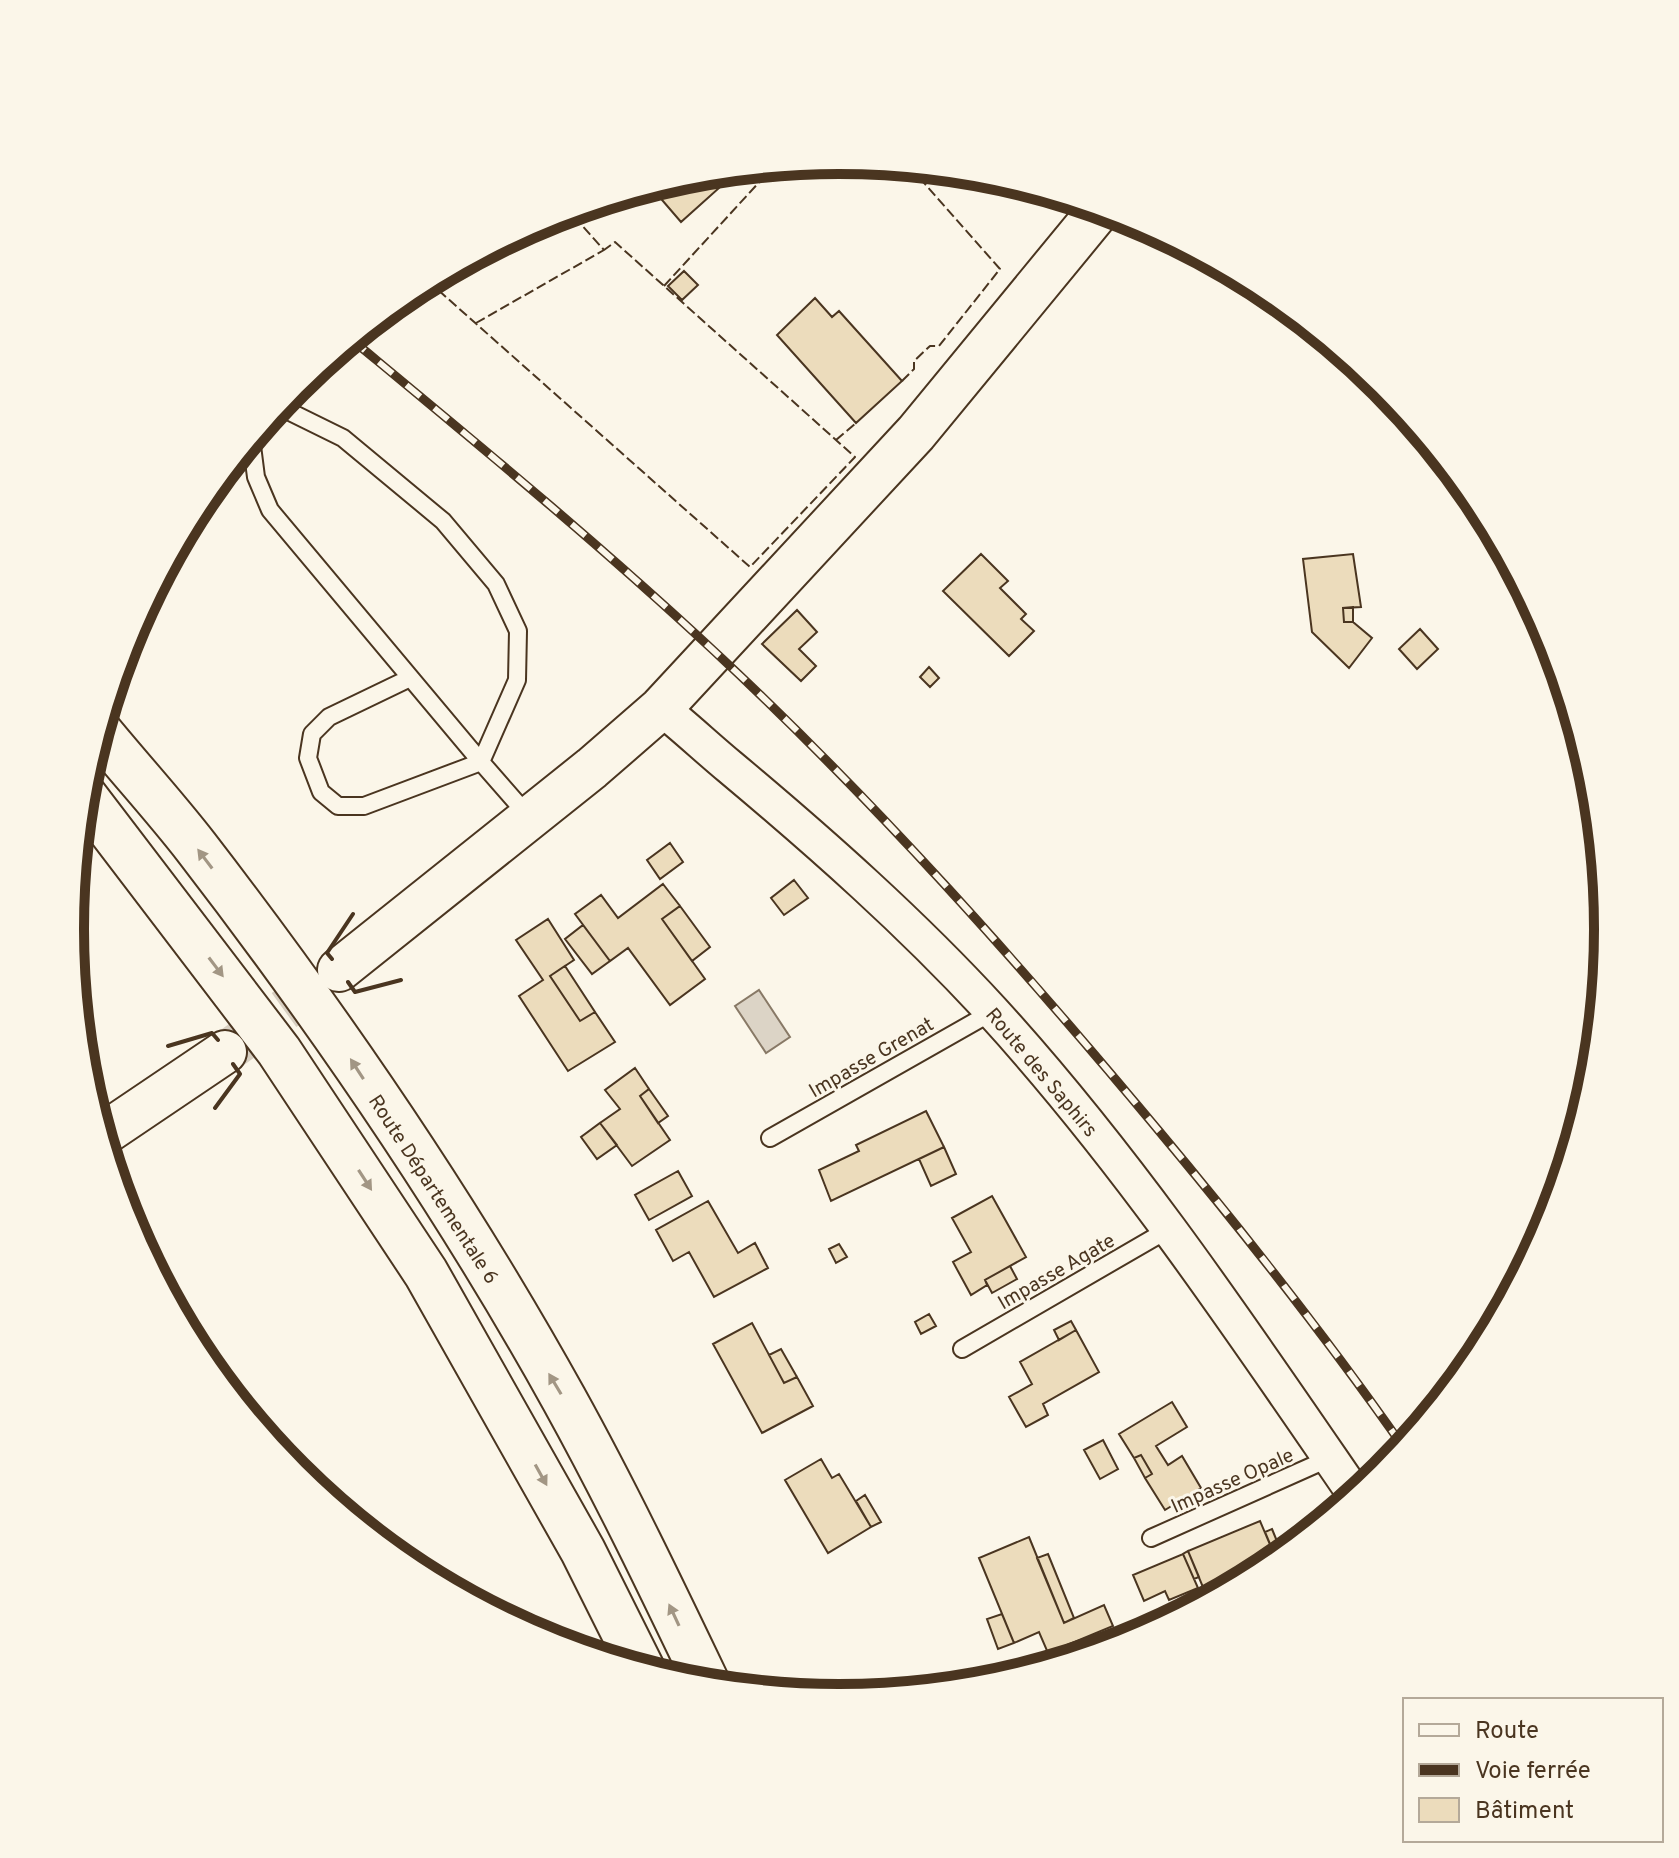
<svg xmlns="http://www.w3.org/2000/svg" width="1679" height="1858" font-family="Overpass,sans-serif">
  <rect width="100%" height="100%" fill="#fbf6e9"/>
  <path fill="#dcd4c6" stroke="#887966" stroke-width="2" d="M759,990L790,1037L766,1053L735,1006Z"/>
  <path fill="#ecdcbc" stroke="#4a3520" stroke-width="2" d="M705,173L719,188L681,222L650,186L690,174Z
    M684,271L698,285L682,300L668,286Z
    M815,298L832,317L839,311L902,381L856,423L777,335Z
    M981,554L1008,581L1000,588L1026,614L1021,619L1034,631L1009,656L943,591Z
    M1353,554L1361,607L1343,608L1344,622H1353L1372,638L1349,668L1312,632L1303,559Z
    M1353,607V622H1344L1343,608Z
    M797,610L817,632L799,649L816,666L801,681L762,644Z
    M1420,629L1438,649L1417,669L1399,649Z
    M929,667L939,678L930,687L920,677Z
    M670,843L683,862L660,879L647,860Z
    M794,880L808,898L784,915L771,898Z
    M663,884L680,906L662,919L705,979L670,1005L628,948L610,961L575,914L601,895L618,918Z
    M680,906L710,947L692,961L662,919Z
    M548,919L574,960L550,976L580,1021L595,1012L615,1042L568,1071L519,996L543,980L516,940Z
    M583,925L610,961L592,974L565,939Z
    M565,966L595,1012L580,1021L550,976Z
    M635,1068L649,1089L640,1096L670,1140L632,1166L600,1123L620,1109L605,1090Z
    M649,1089L668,1116L658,1123L640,1096Z
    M926,1111L944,1147L831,1201L819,1170L859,1151L856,1145Z
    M600,1123L617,1145L597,1159L581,1137Z
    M944,1147L956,1174L931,1186L919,1159Z
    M678,1171L692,1196L649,1220L635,1195Z
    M992,1196L1026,1257L985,1280L987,1285L971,1295L953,1262L971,1252L952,1218Z
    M708,1201L738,1253L755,1243L768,1268L714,1297L689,1252L673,1261L656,1230Z
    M839,1244L847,1257L836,1263L829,1249Z
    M1010,1266L1017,1279L992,1293L985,1280Z
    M929,1314L936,1326L921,1334L915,1322Z
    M1071,1321L1076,1330L1059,1340L1054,1330Z
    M752,1323L784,1383L797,1377L813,1406L762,1433L713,1344Z
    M1076,1330L1099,1372L1043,1404L1048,1415L1026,1427L1009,1397L1032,1384L1020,1362Z
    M781,1349L797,1377L784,1383L769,1355Z
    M1172,1402L1187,1427L1156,1446L1168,1465L1182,1456L1201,1488L1165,1510L1145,1478L1152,1474L1141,1455L1134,1458L1119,1434Z
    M1103,1440L1118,1469L1100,1479L1084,1450Z
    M1141,1455L1152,1474L1145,1478L1134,1458Z
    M821,1459L832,1478L839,1474L871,1527L828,1553L785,1480Z
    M865,1495L881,1522L871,1527L856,1501Z
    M1260,1521L1277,1561L1239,1584L1207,1597L1188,1551Z
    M1272,1529L1283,1556L1277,1561L1265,1532Z
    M1029,1537L1064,1623L1104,1605L1113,1626L1048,1653L1039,1632L1014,1643L979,1558Z
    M1188,1551L1199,1577L1194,1579L1183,1554Z
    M1048,1554L1074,1618L1064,1623L1037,1558Z
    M1183,1554L1198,1588L1169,1600L1165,1591L1144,1601L1133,1575Z
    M1002,1614L1014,1643L998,1649L987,1619Z"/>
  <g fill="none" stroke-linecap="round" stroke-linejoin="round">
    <path stroke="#d8cfc1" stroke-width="42" stroke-dasharray="42 21" stroke-linecap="butt" d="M233,1047L335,973"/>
    <g stroke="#4a3520" stroke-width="20">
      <path id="service" d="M278,406L343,438L443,521L496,584L518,631L517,680L481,762L530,818
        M251,438L256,477L270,510L481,762L364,806H338L321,792L308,758L312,734L329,717L410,678
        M770,1138L992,1012
        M962,1349L1169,1229
        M1151,1538L1330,1458"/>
    </g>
    <g stroke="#4a3520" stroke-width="38">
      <path id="minor" d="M661,708C685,727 707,748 730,767C822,844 911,923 992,1011C1128,1160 1242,1330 1356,1496"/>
    </g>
    <g stroke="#4a3520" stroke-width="46">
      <path id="tertiary" d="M339,970L592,768L661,708L916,433L1101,208
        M102,1135L225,1052"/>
    </g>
    <g stroke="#4a3520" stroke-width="48">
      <path id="trunk" d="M99,731C131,770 165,807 196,847C331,1022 457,1206 564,1399C616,1493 662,1589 708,1685
        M83,794L279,1051L426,1273L583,1551L642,1669"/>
    </g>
    <use href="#service" stroke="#fbf6e9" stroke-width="16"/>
    <use href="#minor" stroke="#fbf6e9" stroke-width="34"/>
    <use href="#tertiary" stroke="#fbf6e9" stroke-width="42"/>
    <use href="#trunk" stroke="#fbf6e9" stroke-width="44"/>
    <g stroke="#4a3520" stroke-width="9">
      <path id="rail" d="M351,339C474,441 597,542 714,651C874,800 1019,963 1159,1131C1245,1234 1327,1338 1404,1448"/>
    </g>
    <use href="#rail" stroke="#fbf6e9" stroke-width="6" stroke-dasharray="18" stroke-linecap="butt"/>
    <path stroke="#4a3520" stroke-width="2" stroke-dasharray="10 4" stroke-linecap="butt" d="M428,281L750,567L855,457L615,242L604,250
      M664,286L774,166
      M476,323L604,250L569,211
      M902,381L914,369V361L930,346H939L1000,269L909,166
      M836,440L856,423"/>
    <path stroke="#4a3520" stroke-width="4" d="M332,959L327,953L353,914
      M348,982L355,992L401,980
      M168,1046L212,1033L218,1040
      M215,1108L240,1074L233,1064"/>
  </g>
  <defs><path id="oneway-solid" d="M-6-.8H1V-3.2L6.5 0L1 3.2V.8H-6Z" transform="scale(2)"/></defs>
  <g fill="#a29684">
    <use href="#oneway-solid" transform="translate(205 859) rotate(-127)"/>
    <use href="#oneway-solid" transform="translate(216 967) rotate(53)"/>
    <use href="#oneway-solid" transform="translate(357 1069) rotate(-123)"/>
    <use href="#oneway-solid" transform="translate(365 1180) rotate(57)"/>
    <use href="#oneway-solid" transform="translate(555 1384) rotate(-121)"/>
    <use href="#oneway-solid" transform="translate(541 1475) rotate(61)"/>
    <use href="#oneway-solid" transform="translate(674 1615) rotate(-115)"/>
  </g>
  <g text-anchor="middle" stroke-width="6" stroke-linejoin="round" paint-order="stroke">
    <g font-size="20" fill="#4a3520" stroke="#fbf6e9">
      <text transform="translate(871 1057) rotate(-30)" y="7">Impasse Grenat</text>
      <text transform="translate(1042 1072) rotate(50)" y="7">Route des Saphirs</text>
      <text transform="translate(434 1189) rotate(57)" y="7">Route Départementale 6</text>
      <text transform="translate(1056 1271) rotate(-30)" y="7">Impasse Agate</text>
      <text transform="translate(1232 1480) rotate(-24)" y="7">Impasse Opale</text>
    </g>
  </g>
  <path d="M0 0H1679V1858H0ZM84 929a755 755 0 1 1 1510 0a755 755 0 1 1-1510 0Z" fill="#fbf6e9" fill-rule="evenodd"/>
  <path fill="none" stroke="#4a3520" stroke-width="10" d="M84 929a755 755 0 1 1 1510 0a755 755 0 1 1-1510 0Z"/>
  <rect x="1403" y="1698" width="260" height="144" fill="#fbf6e9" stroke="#b4a999" stroke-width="2"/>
  <rect x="1419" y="1724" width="40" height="12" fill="#fbf6e9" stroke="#b4a999" stroke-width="2"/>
  <text x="1475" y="1738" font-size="24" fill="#4a3520">Route</text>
  <rect x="1419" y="1764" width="40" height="12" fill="#4a3520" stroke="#b4a999" stroke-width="2"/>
  <text x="1475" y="1778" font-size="24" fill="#4a3520">Voie ferrée</text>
  <rect x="1419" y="1798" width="40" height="24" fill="#ecdcbc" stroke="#b4a999" stroke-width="2"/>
  <text x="1475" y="1818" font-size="24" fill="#4a3520">Bâtiment</text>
</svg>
